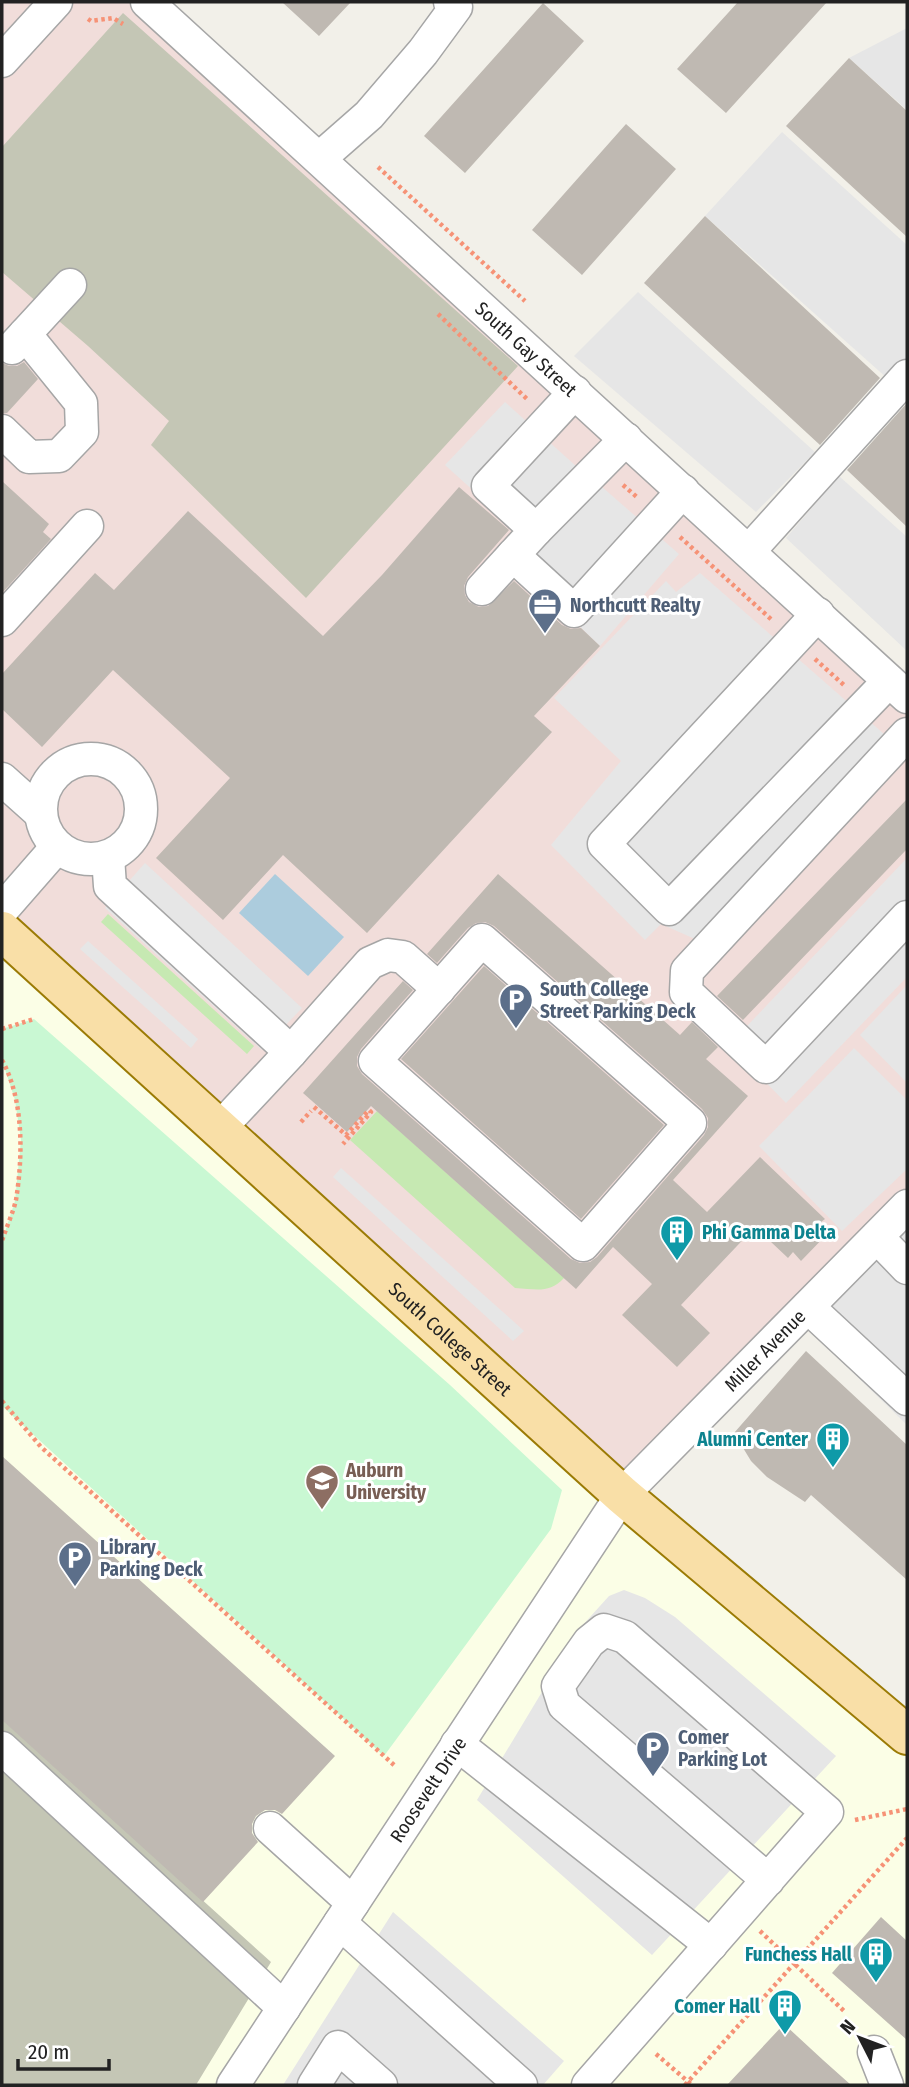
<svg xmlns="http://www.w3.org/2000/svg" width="909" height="2087" font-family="'Fira Sans Condensed',sans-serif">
  <rect width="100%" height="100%" fill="#f2f0e9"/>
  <path fill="#f1ddda" d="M2,2H147L907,697V1206L622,1495L2,931Z"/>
  <path fill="#fbfee6" d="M2,930L907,1742V2085H2Z"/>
  <path fill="#c4c6b5" d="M123,13L518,366L306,598L151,445L169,421L88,346L2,272V147Z
    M2,1719L271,1962L196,2085H2Z"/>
  <path fill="#c6e9b2" d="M108,914L254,1046L247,1054L101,922Z
    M377,1111L564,1278C549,1294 536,1289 515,1288L350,1140Z"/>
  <path fill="#c9f8d3" d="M34,1019L450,1385L562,1490L551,1529L384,1756L2,1406V1241L15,1201L21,1140L15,1100L2,1060V1029Z"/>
  <path fill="#e6e6e6" d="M907,28V110L849,58Z
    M782,132L907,245V358L888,379L705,216Z
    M638,292L815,452L756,512L574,356Z
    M505,402L577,467L519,532L445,465Z
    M839,476L907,537V651L786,538Z
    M594,480L679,554L600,646L578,625L569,583L531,551Z
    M700,573L884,734L695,939L661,924L645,940L551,845L621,761L554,698L666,581L676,592Z
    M907,858V977L786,1103L729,1045Z
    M145,863L302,1008L262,1050L105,908Z
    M88,941L198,1039L191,1048L80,949Z
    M907,985V1083L860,1035Z
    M854,1048L907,1100V1169L842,1231L759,1146Z
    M341,1168L512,1320L524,1331L513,1341L333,1177Z
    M907,1230V1425L809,1330Z
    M624,1590L645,1598L675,1617L836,1756L652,1955L477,1800L581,1627L609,1596Z
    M393,1912L564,2061L543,2085H283Z"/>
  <path fill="#acccdd" d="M275,874L344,937L308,976L239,913Z"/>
  <path fill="#bfb9b2" d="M282,2H351L319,36Z
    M738,2H827L726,113L677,69Z
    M543,3L584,41L465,173L424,136Z
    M849,58L907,111V237L786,126Z
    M626,124L676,169L582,275L532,230Z
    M705,216L880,378L820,445L644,283Z
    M24,362L38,379L7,413H2V363L9,366H17Z
    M907,403V527L847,470Z
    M2,481L49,524L43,532L51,539L2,593Z
    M459,487L509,530L468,577L464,586L465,595L469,602L479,607L488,606L514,581L562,625L571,629L581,628L600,646L534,716L552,732L367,933L283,855L223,920L156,858L230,778L113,670L42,747L2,709V674L95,573L114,590L188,511L323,636L382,575Z
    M907,799V849L743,1020L717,996Z
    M498,874L680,1035L692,1022L718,1047L706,1059L748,1096L673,1180L707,1212L760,1157L825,1219L821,1222L830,1231L801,1261L793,1252L788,1258L755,1227L681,1305L710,1333L677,1367L622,1315L652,1284L613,1247L576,1289L371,1106L347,1132L303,1093L403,981L413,990L361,1049L357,1057V1066L362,1074L571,1259L580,1263L590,1262L597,1257L704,1135L708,1127V1118L702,1109L494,926L485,922L476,923L468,928L437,963L427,954Z
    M484,966L664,1125L581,1219L401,1059Z
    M806,1351L907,1445V1580L811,1495L805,1502L767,1477L751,1461L734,1433Z
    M2,1456L335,1756L282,1814L275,1810H265L256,1816L252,1824V1833L258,1842L203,1902L2,1720Z
    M881,1917L907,1941V2040L832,1973Z
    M784,2024L823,2060L851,2085H727Z"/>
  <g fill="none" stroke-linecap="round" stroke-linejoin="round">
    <g stroke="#a6a6a6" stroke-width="35">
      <g id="minor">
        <path id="s1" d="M147,2L907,697"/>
        <path d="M2,61L56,2"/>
        <path d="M320,158L369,115L423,52L456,7L450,2"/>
        <path d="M12,348L70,285"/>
        <path d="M2,431L29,457L59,456L82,432L81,403L25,334"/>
        <path d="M536,530L626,439"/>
        <path d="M749,551L907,376"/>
        <path d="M513,555L574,611L683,491"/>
        <path d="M482,589L536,530L488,486L575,392"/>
        <path d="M818,614L604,844L669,909L889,681"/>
        <path d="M2,620L87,526"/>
        <path d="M907,734L687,971L686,992L766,1067L907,917"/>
        <circle cx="91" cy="809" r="50"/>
        <path d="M2,779L40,813"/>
        <path d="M108,857L110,886L291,1052"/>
        <path d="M2,910L57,847"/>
        <path d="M482,940L690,1123L583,1245L375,1061Z"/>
        <path d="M219,1129L291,1052L370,963L388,955L403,957L439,989"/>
        <path d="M877,1237L907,1268"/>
        <path d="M808,1307L907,1399"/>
        <path d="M457,1744L711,1945"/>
        <path d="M2,1748L284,2008"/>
        <path d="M270,1828L353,1903"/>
        <path d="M340,1923L521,2085"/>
        <path d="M874,2052L887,2085"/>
        <path id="s2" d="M233,2085L622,1495L907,1206"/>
        <path d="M314,2085L338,2047L381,2085"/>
        <path d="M588,2085L827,1812L625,1637L604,1630L589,1642L558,1686L564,1705L768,1880"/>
      </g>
    </g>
    <g stroke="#9b7b05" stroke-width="42">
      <g id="major">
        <path id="s3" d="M2,931L622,1495L907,1735"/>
      </g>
    </g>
    <path stroke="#f69276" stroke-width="4.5" stroke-dasharray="3.5 3.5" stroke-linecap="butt" d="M88,19L91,21L113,18L123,24
      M378,167L525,301
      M438,314L528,400
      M623,485L638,498
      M680,537L772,620
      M815,659L845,686
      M2,1029L34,1019
      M2,1060C24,1100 23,1156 16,1200C13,1213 6,1228 2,1241
      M314,1107L346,1135L369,1110L371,1112L343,1144
      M301,1122L311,1111
      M2,1401L41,1447L394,1765
      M855,1820L907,1809
      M760,1931L844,2011
      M656,2054L692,2085
      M685,2085L907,1838"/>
    <use href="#minor" stroke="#fff" stroke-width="32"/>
    <use href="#major" stroke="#f9dfa7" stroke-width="38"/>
  </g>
  <defs>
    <g id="office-pin" transform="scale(1.75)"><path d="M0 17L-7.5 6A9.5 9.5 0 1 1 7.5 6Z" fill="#5c6f8a" stroke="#fff"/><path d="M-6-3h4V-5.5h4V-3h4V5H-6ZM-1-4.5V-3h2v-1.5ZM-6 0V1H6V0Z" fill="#fff"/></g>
    <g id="parking-pin" transform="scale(1.75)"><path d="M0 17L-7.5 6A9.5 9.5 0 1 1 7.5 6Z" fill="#5c6f8a" stroke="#fff"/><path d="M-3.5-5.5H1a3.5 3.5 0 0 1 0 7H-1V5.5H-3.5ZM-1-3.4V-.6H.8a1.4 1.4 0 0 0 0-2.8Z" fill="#fff"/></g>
    <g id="building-pin" transform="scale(1.75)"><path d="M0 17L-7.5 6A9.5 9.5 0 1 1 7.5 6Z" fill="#0f9aa8" stroke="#fff"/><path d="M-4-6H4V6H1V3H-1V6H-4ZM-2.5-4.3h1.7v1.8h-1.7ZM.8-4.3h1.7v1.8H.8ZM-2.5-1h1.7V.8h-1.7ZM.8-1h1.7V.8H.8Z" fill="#fff"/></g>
    <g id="university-pin" transform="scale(1.75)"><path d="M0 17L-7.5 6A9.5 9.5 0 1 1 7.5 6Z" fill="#8d6e63" stroke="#fff"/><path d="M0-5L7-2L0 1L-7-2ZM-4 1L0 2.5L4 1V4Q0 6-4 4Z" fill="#fff"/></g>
  </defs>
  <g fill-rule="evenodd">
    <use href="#office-pin" x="545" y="605"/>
    <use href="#parking-pin" x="516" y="1000"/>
    <use href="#building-pin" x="677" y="1232"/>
    <use href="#building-pin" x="833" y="1439"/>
    <use href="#university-pin" x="322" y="1481"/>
    <use href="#parking-pin" x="75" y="1558"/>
    <use href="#parking-pin" x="653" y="1748"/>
    <use href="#building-pin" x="876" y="1954"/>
    <use href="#building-pin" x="785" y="2006"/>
  </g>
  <g text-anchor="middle" stroke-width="6" stroke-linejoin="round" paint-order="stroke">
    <g font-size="19" fill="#222" stroke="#fff">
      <text dy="7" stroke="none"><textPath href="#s1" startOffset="514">South Gay Street</textPath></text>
      <text dy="7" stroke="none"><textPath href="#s3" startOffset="606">South College Street</textPath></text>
      <text dy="7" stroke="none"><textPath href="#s2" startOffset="910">Miller Avenue</textPath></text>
      <text dy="7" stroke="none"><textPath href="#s2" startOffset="354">Roosevelt Drive</textPath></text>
    </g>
    <g font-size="19" font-weight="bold" fill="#4e5e75" stroke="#fff" text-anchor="start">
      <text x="570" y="612">Northcutt Realty</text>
      <text x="540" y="996">South College<tspan x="540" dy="22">Street Parking Deck</tspan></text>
      <text x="100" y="1554">Library<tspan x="100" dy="22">Parking Deck</tspan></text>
      <text x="678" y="1744">Comer<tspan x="678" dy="22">Parking Lot</tspan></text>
    </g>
    <g font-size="19" font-weight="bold" fill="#0d838f" stroke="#fff" text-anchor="end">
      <text x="702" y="1239" text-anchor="start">Phi Gamma Delta</text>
      <text x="808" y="1446">Alumni Center</text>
      <text x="852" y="1961">Funchess Hall</text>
      <text x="760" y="2013">Comer Hall</text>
    </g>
    <g font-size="19" font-weight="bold" fill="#785e54" stroke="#fff" text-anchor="start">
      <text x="346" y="1477">Auburn<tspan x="346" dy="22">University</tspan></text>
    </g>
  </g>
  <rect width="909" height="2087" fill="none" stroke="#222222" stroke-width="7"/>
  <g transform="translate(860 2038) rotate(312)" stroke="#ffffff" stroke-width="5" paint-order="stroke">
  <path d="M0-5L12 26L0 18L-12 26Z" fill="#222222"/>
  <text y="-10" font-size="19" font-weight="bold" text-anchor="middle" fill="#222222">N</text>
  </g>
  <path d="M18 2059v10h91v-10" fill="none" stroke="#222222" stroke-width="3.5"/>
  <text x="28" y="2059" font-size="21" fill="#222222" stroke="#ffffff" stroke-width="5" paint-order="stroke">20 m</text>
</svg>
